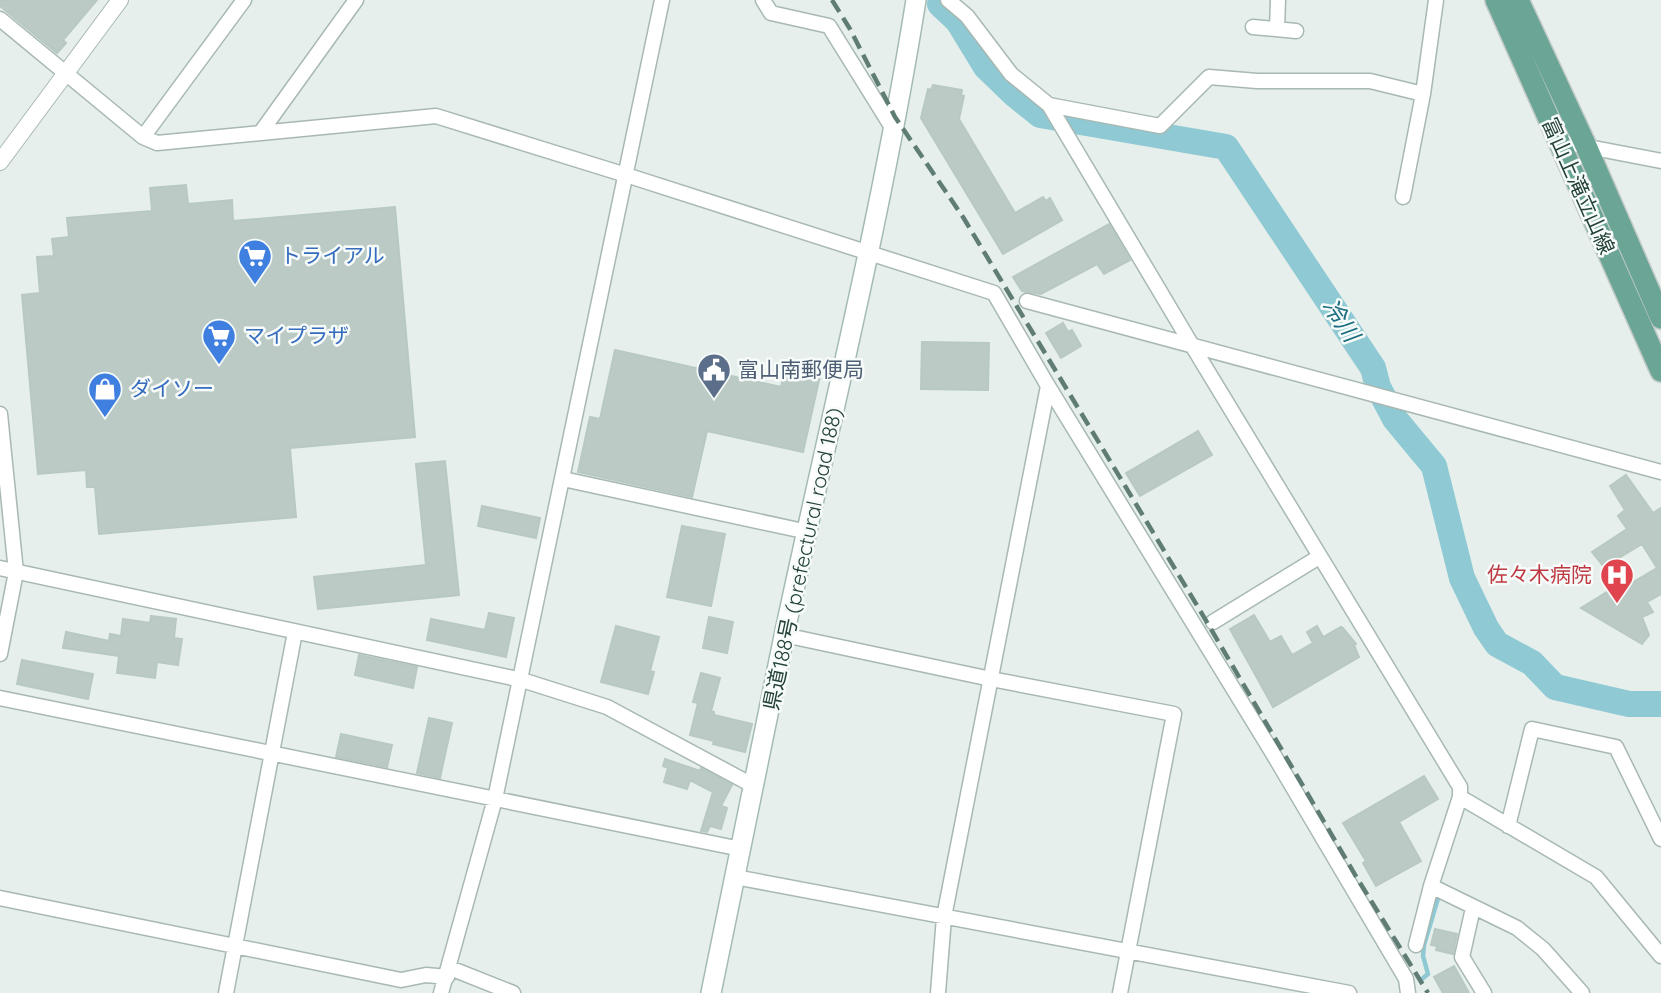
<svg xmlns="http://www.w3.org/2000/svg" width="1661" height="993" font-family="Quicksand,'Noto Sans JP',sans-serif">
  <rect width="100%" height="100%" fill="#e6efeb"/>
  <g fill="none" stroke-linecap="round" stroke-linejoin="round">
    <path stroke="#8ec9d4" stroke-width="4.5" d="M1422,979L1428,974L1423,956L1424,945L1439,895"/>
    <path stroke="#8ec9d4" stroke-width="26" d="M940,4L958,21L986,67L1014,94L1040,115L1226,147L1373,368L1378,387L1395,419L1434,466L1462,578L1486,628L1497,644L1532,663L1555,687L1629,704H1661"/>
  </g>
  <path fill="#bbcac4" stroke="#b8c9c2" stroke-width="2" d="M0,0H97L63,40L66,43L57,53L0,6Z
    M933,85L962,90L961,95L964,96L959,119L1015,213L1043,197L1046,201L1050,198L1062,220L1003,254L921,118L928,89L931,90Z
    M186,185L188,204L232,200L233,221L395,207L415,437L290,448L296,517L99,534L95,487H87L86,470L38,474L22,295L40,293L37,257L54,256L52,239L69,237L67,218L152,211L150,188Z
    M1109,224L1130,260L1104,274L1097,264L1041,294L1022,291L1013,277Z
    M1063,323L1068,332L1072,330L1081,346L1061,358L1046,333Z
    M922,342L989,343L988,390L921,389Z
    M615,350L781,387L785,369L820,376L803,452L707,431L692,497L578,472L590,417L600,419Z
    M1198,431L1212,455L1140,496L1126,473Z
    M445,461L459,595L318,609L314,577L426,565L416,464Z
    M1626,475L1653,513L1661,508V594L1647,602L1653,612L1642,617L1649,635L1642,644L1581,608L1607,592L1611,595L1657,568L1642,544L1604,567L1592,552L1627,529L1618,516L1625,510L1610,486Z
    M482,506L540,518L536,538L478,526Z
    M682,526L725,534L711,606L667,597Z
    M489,613L514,618L506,657L427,640L431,619L485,630Z
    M1254,615L1270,642L1281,636L1292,655L1313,643L1307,632L1317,626L1323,637L1341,627L1343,628L1356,644L1354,645L1359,657L1273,707L1230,629Z
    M151,616L176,619L174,638L182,639L178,665L157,662L155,678L117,673L119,656L63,648L66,632L109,641L110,634L121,636L123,619L150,623Z
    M709,617L733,622L727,653L703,648Z
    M616,626L659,637L650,671L654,672L648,694L601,682Z
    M359,655L417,667L413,688L355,675Z
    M22,660L93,674L88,699L17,684Z
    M701,673L720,678L711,711L714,712V715L752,724L745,752L713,744L714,741L690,735L698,703L693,702Z
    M429,718L452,723L440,778L417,773Z
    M341,734L392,745L387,767L336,757Z
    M665,759L700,771L701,768L732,785L721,806L727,808L721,829L710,826L707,832L701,831L713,792L690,780L687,789L664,782L668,768L663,766Z
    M1424,776L1438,799L1399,822L1421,861L1376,886L1363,863L1366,861L1343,823Z
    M1435,929L1457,934L1453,954L1436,950L1437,946L1431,945Z
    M1454,966L1469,993H1443L1434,977Z"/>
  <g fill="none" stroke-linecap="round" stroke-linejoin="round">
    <g stroke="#a8b8b2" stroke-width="17">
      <path id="minor" d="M763,0L771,13L829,26L893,129
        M948,0L967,16L1011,74L1049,105L1193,347L1460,787V797L1431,886L1517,928L1543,949L1582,993
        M0,19L143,137L157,143L436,116L626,175L994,293L1048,386L1272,752L1406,979L1408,993
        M1253,27L1296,31
        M1277,29L1278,0
        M1049,105L1160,126L1209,77L1257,81H1370L1423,94
        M261,132L356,0
        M143,137L244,0
        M1557,141L1661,161
        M1403,197L1423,94L1436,0
        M1027,301L1661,472
        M0,414L16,572L0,654
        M563,479L808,532
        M0,568L522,680L607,707L754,786
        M1213,622L1319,557
        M784,635L991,679L1174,714L1120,993
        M0,698L741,849
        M1460,797L1596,877L1661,956
        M1508,826L1532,729L1616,747L1661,839
        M735,877L1349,993
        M0,898L401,980L426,975L447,977
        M1473,908L1462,957L1484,993
        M1416,945L1431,886
        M450,968L513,993
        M226,993L295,632
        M441,993L495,799L662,0
        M938,993L944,917L1048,386"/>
    </g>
    <g stroke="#a8b8b2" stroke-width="18">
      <path id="tertiary" d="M0,162L120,0"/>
    </g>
    <g stroke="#a4bbb3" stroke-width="22">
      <path id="secondary" d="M711,993C736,874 759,755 784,636C829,424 882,214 916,0"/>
    </g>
    <g stroke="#c2cac8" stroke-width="24">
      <path id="primary" d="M1496,0L1661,371
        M1518,0L1586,146L1661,318"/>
    </g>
    <use href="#minor" stroke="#fff" stroke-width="14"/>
    <use href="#tertiary" stroke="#fff" stroke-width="16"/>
    <use href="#secondary" stroke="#fff" stroke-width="19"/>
    <use href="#primary" stroke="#6aa596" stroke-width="21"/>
    <path stroke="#5f7d75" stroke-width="4.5" stroke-dasharray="14 7" stroke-linecap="butt" d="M832,0L850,29L895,117L963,217L1198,607L1357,878L1428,993"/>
  </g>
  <defs>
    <g id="supermarket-pin" transform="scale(1.75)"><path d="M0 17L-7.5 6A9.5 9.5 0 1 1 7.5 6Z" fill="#3f7fe0" stroke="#f7fbf9"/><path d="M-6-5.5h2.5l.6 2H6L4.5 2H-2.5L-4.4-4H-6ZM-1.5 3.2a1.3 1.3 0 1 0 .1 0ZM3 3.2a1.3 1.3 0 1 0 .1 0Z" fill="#fff"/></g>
    <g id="civic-pin" transform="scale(1.75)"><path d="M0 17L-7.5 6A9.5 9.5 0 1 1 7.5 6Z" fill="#5c6f8a" stroke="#f7fbf9"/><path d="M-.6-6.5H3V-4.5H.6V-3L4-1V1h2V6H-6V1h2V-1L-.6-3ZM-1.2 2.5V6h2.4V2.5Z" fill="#fff"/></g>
    <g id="shop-pin" transform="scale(1.75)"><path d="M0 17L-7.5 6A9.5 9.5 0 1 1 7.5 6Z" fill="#3f7fe0" stroke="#f7fbf9"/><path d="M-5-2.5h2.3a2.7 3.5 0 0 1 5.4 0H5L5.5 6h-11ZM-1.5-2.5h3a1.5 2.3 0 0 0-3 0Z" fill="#fff"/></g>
    <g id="hospital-pin" transform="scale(1.75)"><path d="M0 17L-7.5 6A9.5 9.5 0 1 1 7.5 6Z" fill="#e0444e" stroke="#f7fbf9"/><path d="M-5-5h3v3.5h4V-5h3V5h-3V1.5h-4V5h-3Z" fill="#fff"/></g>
  </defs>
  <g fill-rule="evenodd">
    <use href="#supermarket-pin" x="255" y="256"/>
    <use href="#supermarket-pin" x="219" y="336"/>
    <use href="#civic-pin" x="714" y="370"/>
    <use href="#shop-pin" x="105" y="389"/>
    <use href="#hospital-pin" x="1617" y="575"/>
  </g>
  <g text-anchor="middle" stroke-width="5" stroke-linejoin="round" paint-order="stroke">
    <g font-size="21" fill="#24423a" stroke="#f7fbf9">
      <text transform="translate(1578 186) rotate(66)" y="7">富山上滝立山線</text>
      <text transform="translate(803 559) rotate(-78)" y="7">県道188号 (prefectural road 188)</text>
    </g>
    <g font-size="21" fill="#366cbe" stroke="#f7fbf9" text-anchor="start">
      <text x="280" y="263">トライアル</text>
      <text x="244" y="343">マイプラザ</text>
      <text x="130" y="396">ダイソー</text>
    </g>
    <g font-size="21" fill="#4e5e75" stroke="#f7fbf9" text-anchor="start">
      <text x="738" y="377">富山南郵便局</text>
    </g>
    <g font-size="21" fill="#be3a42" stroke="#f7fbf9" text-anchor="end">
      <text x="1592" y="582">佐々木病院</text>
    </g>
    <g font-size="23" font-style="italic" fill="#1c6f80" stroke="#f7fbf9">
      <text transform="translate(1341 320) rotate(56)" y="8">冷川</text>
    </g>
  </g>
</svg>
